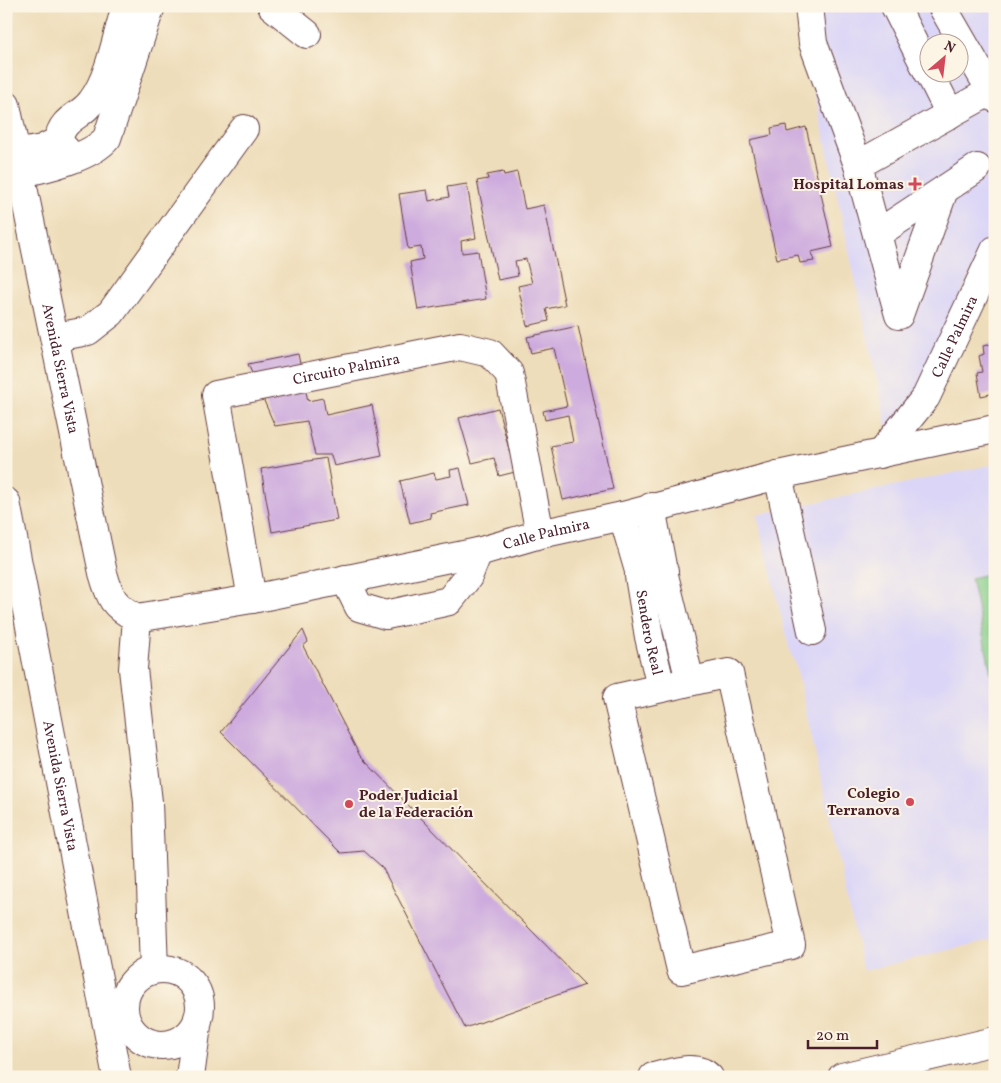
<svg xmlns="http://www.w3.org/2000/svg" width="1001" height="1083" font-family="Vollkorn,serif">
  <rect width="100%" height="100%" fill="#fcf5e5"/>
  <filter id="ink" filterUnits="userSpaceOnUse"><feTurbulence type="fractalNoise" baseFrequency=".02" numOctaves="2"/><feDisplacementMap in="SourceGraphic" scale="10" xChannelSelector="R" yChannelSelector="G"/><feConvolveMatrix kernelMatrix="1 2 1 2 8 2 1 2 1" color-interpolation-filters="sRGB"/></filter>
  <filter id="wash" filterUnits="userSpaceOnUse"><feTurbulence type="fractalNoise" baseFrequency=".0096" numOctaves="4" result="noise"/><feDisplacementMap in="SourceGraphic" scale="20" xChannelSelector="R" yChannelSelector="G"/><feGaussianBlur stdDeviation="1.12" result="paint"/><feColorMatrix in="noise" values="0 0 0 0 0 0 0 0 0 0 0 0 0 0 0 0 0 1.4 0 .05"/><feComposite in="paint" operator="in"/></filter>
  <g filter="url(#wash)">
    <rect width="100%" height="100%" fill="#eeddba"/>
    <path fill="#dbd6f7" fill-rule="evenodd" d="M796,6H995V221L897,432L889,436ZM928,42H958V72H928Z
      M995,464V939L863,971L796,665L790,652L757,515Z"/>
    <path fill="#82cc89" stroke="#66765a" d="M988,574L991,587L995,583V692L971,578Z"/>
    <g id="blocks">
      <path fill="#cdabde" d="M786,125L787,132L806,127L833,247L811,252L814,261L800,263L798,255L777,259L750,140L772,135L771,128Z
        M503,172L504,175L517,172L525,209L544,205L565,305L546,309L549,321L527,326L518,286L532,283L526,259L515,261L518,276L498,280L477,181L488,179L487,175Z
        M467,184L476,238L461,241L462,253L478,251L486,299L418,310L410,262L423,259L421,247L408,249L399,194L427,190L429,201L449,197L447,187Z
        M578,326L613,489L563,500L551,446L573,442L568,415L545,420L543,411L567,406L554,348L531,353L527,337Z
        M995,343V393L981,396L977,373L982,372L979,356L984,354L983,346Z
        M298,354L308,401L323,398L326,415L372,405L382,456L334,466L331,455H315L307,421L275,426L248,364Z
        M498,408L515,472L499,476L494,458L472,463L459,418Z
        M326,458L337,520L272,532L261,469Z
        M460,468L469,505L430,513L431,518L410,523L400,481L434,473L436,479L451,476L450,470Z
        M303,630L308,642L303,646L360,756L585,985L465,1028L382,867L364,851L341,853L221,732Z"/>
    </g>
  </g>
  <g filter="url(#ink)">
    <use href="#blocks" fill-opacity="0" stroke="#633c40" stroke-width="1"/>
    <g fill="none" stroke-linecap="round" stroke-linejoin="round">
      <g stroke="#633c40" stroke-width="30">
        <g id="minor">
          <path d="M272,6L307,34"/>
          <path d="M809,6L813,43L858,165"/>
          <path d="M895,6L928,72"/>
          <path d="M942,6L995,98"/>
          <path d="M929,72L950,114"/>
          <path id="s1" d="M6,105L103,573C110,598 113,606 137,618"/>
          <path d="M16,154L42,149L58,141"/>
          <path d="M72,157L58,141C63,116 80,118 92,101C110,77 117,35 126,6"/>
          <path d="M20,173C44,169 92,157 107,138L151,6"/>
          <path d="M944,190L899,315L858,165L991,91"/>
          <path d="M877,234L977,168"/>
          <path d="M56,337L88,331L111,313L244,129"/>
          <path id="s2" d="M880,454L926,397L995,250"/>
          <path d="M778,475L812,631"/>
          <path id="s3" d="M6,502L117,1077"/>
          <path d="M651,507L662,566"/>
          <path d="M623,516L639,571"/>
          <path d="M664,575L690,681"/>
          <path id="s4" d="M639,576L645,583L654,585L662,580L664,571L658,562C647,558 639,564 639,576L649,637L661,687"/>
          <path d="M345,579L359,607L386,615L449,601L468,577L478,552"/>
          <path id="s5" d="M252,599L216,395L460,346L490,353L509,373L540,534"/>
          <path id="s6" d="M137,618L252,599L478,552L540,534L623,516L778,475L995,429"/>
          <path d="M137,618L133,669L148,802L154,969"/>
          <path d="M729,673L791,945L681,970L617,698Z"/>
          <circle cx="162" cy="1007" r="38"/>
          <path d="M190,1077L198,1018"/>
          <path d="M653,1077C669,1074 696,1063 709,1077"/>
          <path d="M842,1077L995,1041"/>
        </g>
      </g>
      <use href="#minor" stroke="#fff" stroke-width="28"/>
    </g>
  </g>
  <g fill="#d1495b" stroke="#fcf5e5" stroke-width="2">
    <path d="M912.5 176.5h5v5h5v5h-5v5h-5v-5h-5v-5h5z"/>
    <circle cx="910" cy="802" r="5"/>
    <circle cx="349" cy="804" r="5"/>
  </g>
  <g text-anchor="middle" stroke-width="4" stroke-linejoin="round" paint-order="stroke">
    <g font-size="15" font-weight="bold" fill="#4a1f2b" stroke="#fcf5e5" text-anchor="end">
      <text x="904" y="189">Hospital Lomas</text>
      <text x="900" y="798">Colegio<tspan x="900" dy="17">Terranova</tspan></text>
      <text x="359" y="800" text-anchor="start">Poder Judicial<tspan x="359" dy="17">de la Federación</tspan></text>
    </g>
    <g font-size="15" fill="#4a1f2b" stroke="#fcf5e5">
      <text dy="5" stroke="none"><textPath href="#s2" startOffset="140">Calle Palmira</textPath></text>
      <text dy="5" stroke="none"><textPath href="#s1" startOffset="269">Avenida Sierra Vista</textPath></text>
      <text dy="5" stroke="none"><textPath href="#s5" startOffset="340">Circuito Palmira</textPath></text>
      <text dy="5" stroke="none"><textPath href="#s6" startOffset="418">Calle Palmira</textPath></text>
      <text dy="5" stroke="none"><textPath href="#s4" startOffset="134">Sendero Real</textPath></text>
      <text dy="5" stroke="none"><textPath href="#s3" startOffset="289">Avenida Sierra Vista</textPath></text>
    </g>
  </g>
  <rect width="1001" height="1083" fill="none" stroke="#fcf5e5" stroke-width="25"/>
  <g transform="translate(944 58) rotate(28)"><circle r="24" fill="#fcf5e5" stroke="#b59f9b"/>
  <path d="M0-4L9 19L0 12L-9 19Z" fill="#d1495b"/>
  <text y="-8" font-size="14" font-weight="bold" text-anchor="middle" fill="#4a1f2b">N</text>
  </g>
  <path d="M808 1040v8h69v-8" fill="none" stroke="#4a1f2b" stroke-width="2.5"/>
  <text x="816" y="1040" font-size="15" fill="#4a1f2b" stroke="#fcf5e5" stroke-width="4" paint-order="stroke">20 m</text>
</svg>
